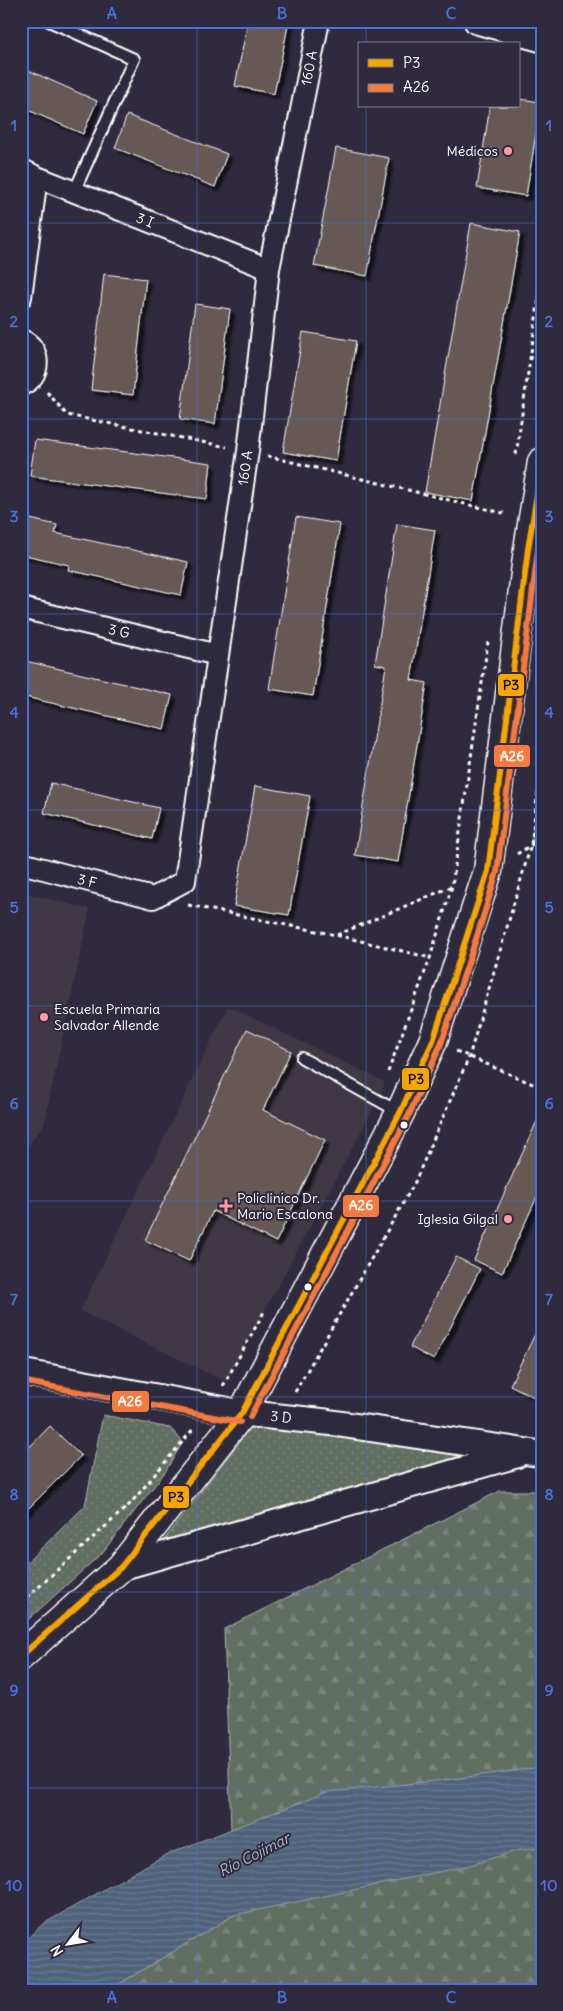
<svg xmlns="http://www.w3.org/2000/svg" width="563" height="2011" font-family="Delius,sans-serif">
  <defs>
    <pattern id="grass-dots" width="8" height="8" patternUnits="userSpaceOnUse" patternTransform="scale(1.25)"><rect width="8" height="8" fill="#636e62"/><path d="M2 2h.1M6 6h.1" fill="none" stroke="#7a847a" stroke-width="1.8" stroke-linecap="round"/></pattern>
    <pattern id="forest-firs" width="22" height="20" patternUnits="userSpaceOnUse" patternTransform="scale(1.25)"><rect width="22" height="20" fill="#636e62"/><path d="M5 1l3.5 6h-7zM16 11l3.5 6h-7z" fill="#7a847a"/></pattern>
    <pattern id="water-rules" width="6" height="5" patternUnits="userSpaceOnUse" patternTransform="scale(1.25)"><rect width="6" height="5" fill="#4f627a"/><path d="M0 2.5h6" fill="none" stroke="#697a8e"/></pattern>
    <filter id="shadow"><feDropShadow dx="4.5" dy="4.5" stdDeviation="1" flood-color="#0009"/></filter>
  </defs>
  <rect width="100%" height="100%" fill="#2f2a3d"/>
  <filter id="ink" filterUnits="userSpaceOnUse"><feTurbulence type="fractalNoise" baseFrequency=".02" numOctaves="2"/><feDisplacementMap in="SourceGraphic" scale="10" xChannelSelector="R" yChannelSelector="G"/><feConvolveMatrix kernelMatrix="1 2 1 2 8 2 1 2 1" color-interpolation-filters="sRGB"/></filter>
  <g filter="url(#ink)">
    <path fill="#3f3844" d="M21,892L90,909L44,1124L21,1156Z
      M228,1006L385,1082L378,1100L226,1382L80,1311Z"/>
    <path fill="url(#grass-dots)" stroke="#b1b6b0" d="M542,765V838L531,845Z
      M103,1415L170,1428L183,1442L165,1472L102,1553L21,1626V1568L85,1506Z
      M253,1424L461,1456L164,1540Z"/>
    <path fill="url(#forest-firs)" stroke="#b1b6b0" d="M500,1491H542V1990H109L234,1915L224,1629Z"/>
    <path fill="url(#water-rules)" stroke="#95a1af" d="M542,1767V1848L519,1850L467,1866L234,1915L109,1990H21V1944L43,1924L165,1855L327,1792L437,1781Z"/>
    <path fill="#655954" stroke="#fff" filter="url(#shadow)" d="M248,21H289L274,94L235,86Z
      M21,67L97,101L83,134L21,107Z
      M519,99L541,102L526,196L477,188L490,106H519Z
      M127,115L227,154L215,187L115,148Z
      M336,148L389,158L367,276L314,266Z
      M471,223L520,232L473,501L425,492Z
      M104,274L146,279L133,395L91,390Z
      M195,304L230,309L215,424L180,419Z
      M303,332L356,341L336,461L283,452Z
      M35,440L211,463L207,499L30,476Z
      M21,517L57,525L55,533L188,562L181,595L68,570L69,565L21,554Z
      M296,517L340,524L313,696L269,689Z
      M397,524L435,530L411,680L427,683L398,862L355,855L386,666L375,664Z
      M21,660L172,695L164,729L21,696Z
      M51,783L159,808L152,839L44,813Z
      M255,786L310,796L289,915L234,906Z
      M247,1029L291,1051L263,1110L325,1140L276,1242L213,1211L189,1261L145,1240Z
      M542,1110V1186L502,1273L474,1260Z
      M456,1257L480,1269L434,1360L410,1347Z
      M542,1320V1401L510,1385Z
      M50,1426L81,1456L21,1516V1456Z"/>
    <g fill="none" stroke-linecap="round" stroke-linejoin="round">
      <g stroke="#fff" stroke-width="14">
        <path id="service" d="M49,21L134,59L74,192
          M302,1058L399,1112"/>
      </g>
      <g stroke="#fff" stroke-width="24">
        <path id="minor" d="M21,169L37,177L269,269
          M21,297L37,177
          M21,340C42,347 42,378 21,385
          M21,608L218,655
          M21,863L153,898L185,881L248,451L269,269L319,21"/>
      </g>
      <g stroke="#fff" stroke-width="29">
        <path id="tertiary" d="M477,21L542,39
          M21,1372L242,1413L326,1422L542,1454
          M121,1567L516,1455"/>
      </g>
      <g stroke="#fff" stroke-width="31">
        <path id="secondary" d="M21,1656L121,1567L242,1413L400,1113L433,1041L488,871L528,549L542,462"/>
      </g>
      <path stroke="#fff" stroke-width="3" stroke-dasharray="4 4" stroke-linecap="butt" d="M47,392L67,415L227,447
        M516,455L542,277
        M267,456L507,514
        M517,854L542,838
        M188,905L336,935L431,958
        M337,935L453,886
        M456,1051L542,1088
        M388,1072L430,958L452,886L488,642
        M223,1386L265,1310
        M295,1392L414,1184L469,1057L531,845L542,760
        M21,1603L130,1504L194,1428"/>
      <use href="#service" stroke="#2f2a3d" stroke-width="10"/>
      <use href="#minor" stroke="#2f2a3d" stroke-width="20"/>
      <use href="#tertiary" stroke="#2f2a3d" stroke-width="25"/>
      <use href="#secondary" stroke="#2f2a3d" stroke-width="28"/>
      <g stroke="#2f2a3d" stroke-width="10">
        <path id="bus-1" d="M21,1656L121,1567L242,1413L400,1113L433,1041L488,871L528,549L542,464"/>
      </g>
      <g stroke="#2f2a3d" stroke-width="10">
        <path id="bus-2" d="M21,1381L240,1422
          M250,1417L408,1117L441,1044L478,933L497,872L542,519"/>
      </g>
      <use href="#bus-1" stroke="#f7a600" stroke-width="6"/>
      <use href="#bus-2" stroke="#f6793e" stroke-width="6"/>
    </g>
  </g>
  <path fill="none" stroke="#4a71e0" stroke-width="1" stroke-opacity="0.55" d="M197,21V1990M366,21V44M366,106V1990M21,223H542M21,419H542M21,614H542M21,810H542M21,1006H542M21,1201H542M21,1397H542M21,1592H542M21,1788H542"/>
  <g fill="#ff9aa2" stroke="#2f2a3d" stroke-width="2">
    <circle cx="508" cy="151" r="5"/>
    <circle cx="44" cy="1017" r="5"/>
    <path d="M223.5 1198.5h5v5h5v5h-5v5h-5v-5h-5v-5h5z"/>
    <circle cx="508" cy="1219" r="5"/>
  </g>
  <g fill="#fff" stroke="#2f2a3d" stroke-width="2">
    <circle cx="404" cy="1125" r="4.5"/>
    <circle cx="308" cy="1287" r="4.5"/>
  </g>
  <g text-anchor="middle" stroke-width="4" stroke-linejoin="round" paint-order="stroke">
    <g font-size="14" fill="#fff" stroke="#2f2a3d">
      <text transform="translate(309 68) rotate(-79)" y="5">160 A</text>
      <text transform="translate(145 220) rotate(22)" y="5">3 I</text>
      <text transform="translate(245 468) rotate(-82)" y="5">160 A</text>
      <text transform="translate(119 631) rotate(13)" y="5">3 G</text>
      <text transform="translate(87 881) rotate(15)" y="5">3 F</text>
      <text transform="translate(281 1417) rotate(6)" y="5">3 D</text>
    </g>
    <g font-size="14" fill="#fff" stroke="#2f2a3d" text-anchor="end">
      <text x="498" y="156">Médicos</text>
      <text x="54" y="1014" text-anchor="start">Escuela Primaria<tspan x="54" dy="16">Salvador Allende</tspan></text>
      <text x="237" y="1203" text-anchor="start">Policlínico Dr.<tspan x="237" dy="16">Mario Escalona</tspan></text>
      <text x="498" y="1224">Iglesia Gilgal</text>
    </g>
    <g font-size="15" font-style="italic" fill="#b0b8c3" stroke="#2f2a3d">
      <text transform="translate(254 1855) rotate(-27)" y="5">Río Cojímar</text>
    </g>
  </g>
  <g stroke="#2f2a3d" stroke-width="2">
    <rect x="497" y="673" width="28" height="24" rx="5" fill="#f7a600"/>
    <rect x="493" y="744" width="38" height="24" rx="5" fill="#f6793e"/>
    <rect x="401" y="1067" width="29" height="24" rx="5" fill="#f7a600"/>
    <rect x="342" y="1194" width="38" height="24" rx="5" fill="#f6793e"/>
    <rect x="111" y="1390" width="39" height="23" rx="5" fill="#f6793e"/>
    <rect x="162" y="1485" width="28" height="24" rx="5" fill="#f7a600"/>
  </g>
  <g font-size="14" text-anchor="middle" font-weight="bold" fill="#fff">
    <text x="512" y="761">A26</text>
    <text x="361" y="1210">A26</text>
    <text x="130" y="1406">A26</text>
  </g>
  <g font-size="14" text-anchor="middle" font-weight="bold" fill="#111">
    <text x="511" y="690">P3</text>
    <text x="416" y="1084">P3</text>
    <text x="176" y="1502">P3</text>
  </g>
  <rect width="563" height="2011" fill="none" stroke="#2f2a3d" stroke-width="55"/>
  <rect x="358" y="42" width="162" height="65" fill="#2f2a3d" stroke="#827f8b"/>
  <rect x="368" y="59" width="25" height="8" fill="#f7a600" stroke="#827f8b"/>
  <text x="403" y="68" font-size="15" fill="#ffffff">P3</text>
  <rect x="368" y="84" width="25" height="8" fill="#f6793e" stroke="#827f8b"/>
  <text x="403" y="92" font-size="15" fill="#ffffff">A26</text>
  <g transform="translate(68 1944) rotate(239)" stroke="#2f2a3d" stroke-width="4" paint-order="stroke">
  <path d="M0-4L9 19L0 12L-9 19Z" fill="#ffffff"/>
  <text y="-8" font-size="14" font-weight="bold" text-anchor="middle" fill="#ffffff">N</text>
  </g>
  <rect x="28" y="28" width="508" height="1956" fill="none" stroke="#4a71e0" stroke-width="2"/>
  <g font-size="16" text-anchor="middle" font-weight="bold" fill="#4a71e0">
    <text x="112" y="19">A</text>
    <text x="282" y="19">B</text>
    <text x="451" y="19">C</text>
    <text x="14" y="131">1</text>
    <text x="549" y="131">1</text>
    <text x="14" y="327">2</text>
    <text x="549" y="327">2</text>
    <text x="14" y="522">3</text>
    <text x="549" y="522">3</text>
    <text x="14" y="718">4</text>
    <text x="549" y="718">4</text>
    <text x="14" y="913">5</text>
    <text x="549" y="913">5</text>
    <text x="14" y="1109">6</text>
    <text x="549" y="1109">6</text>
    <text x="14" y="1305">7</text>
    <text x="549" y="1305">7</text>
    <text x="14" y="1500">8</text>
    <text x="549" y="1500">8</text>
    <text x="14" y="1696">9</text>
    <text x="549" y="1696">9</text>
    <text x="14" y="1891">10</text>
    <text x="549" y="1891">10</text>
    <text x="112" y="2003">A</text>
    <text x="282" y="2003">B</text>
    <text x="451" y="2003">C</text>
  </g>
</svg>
